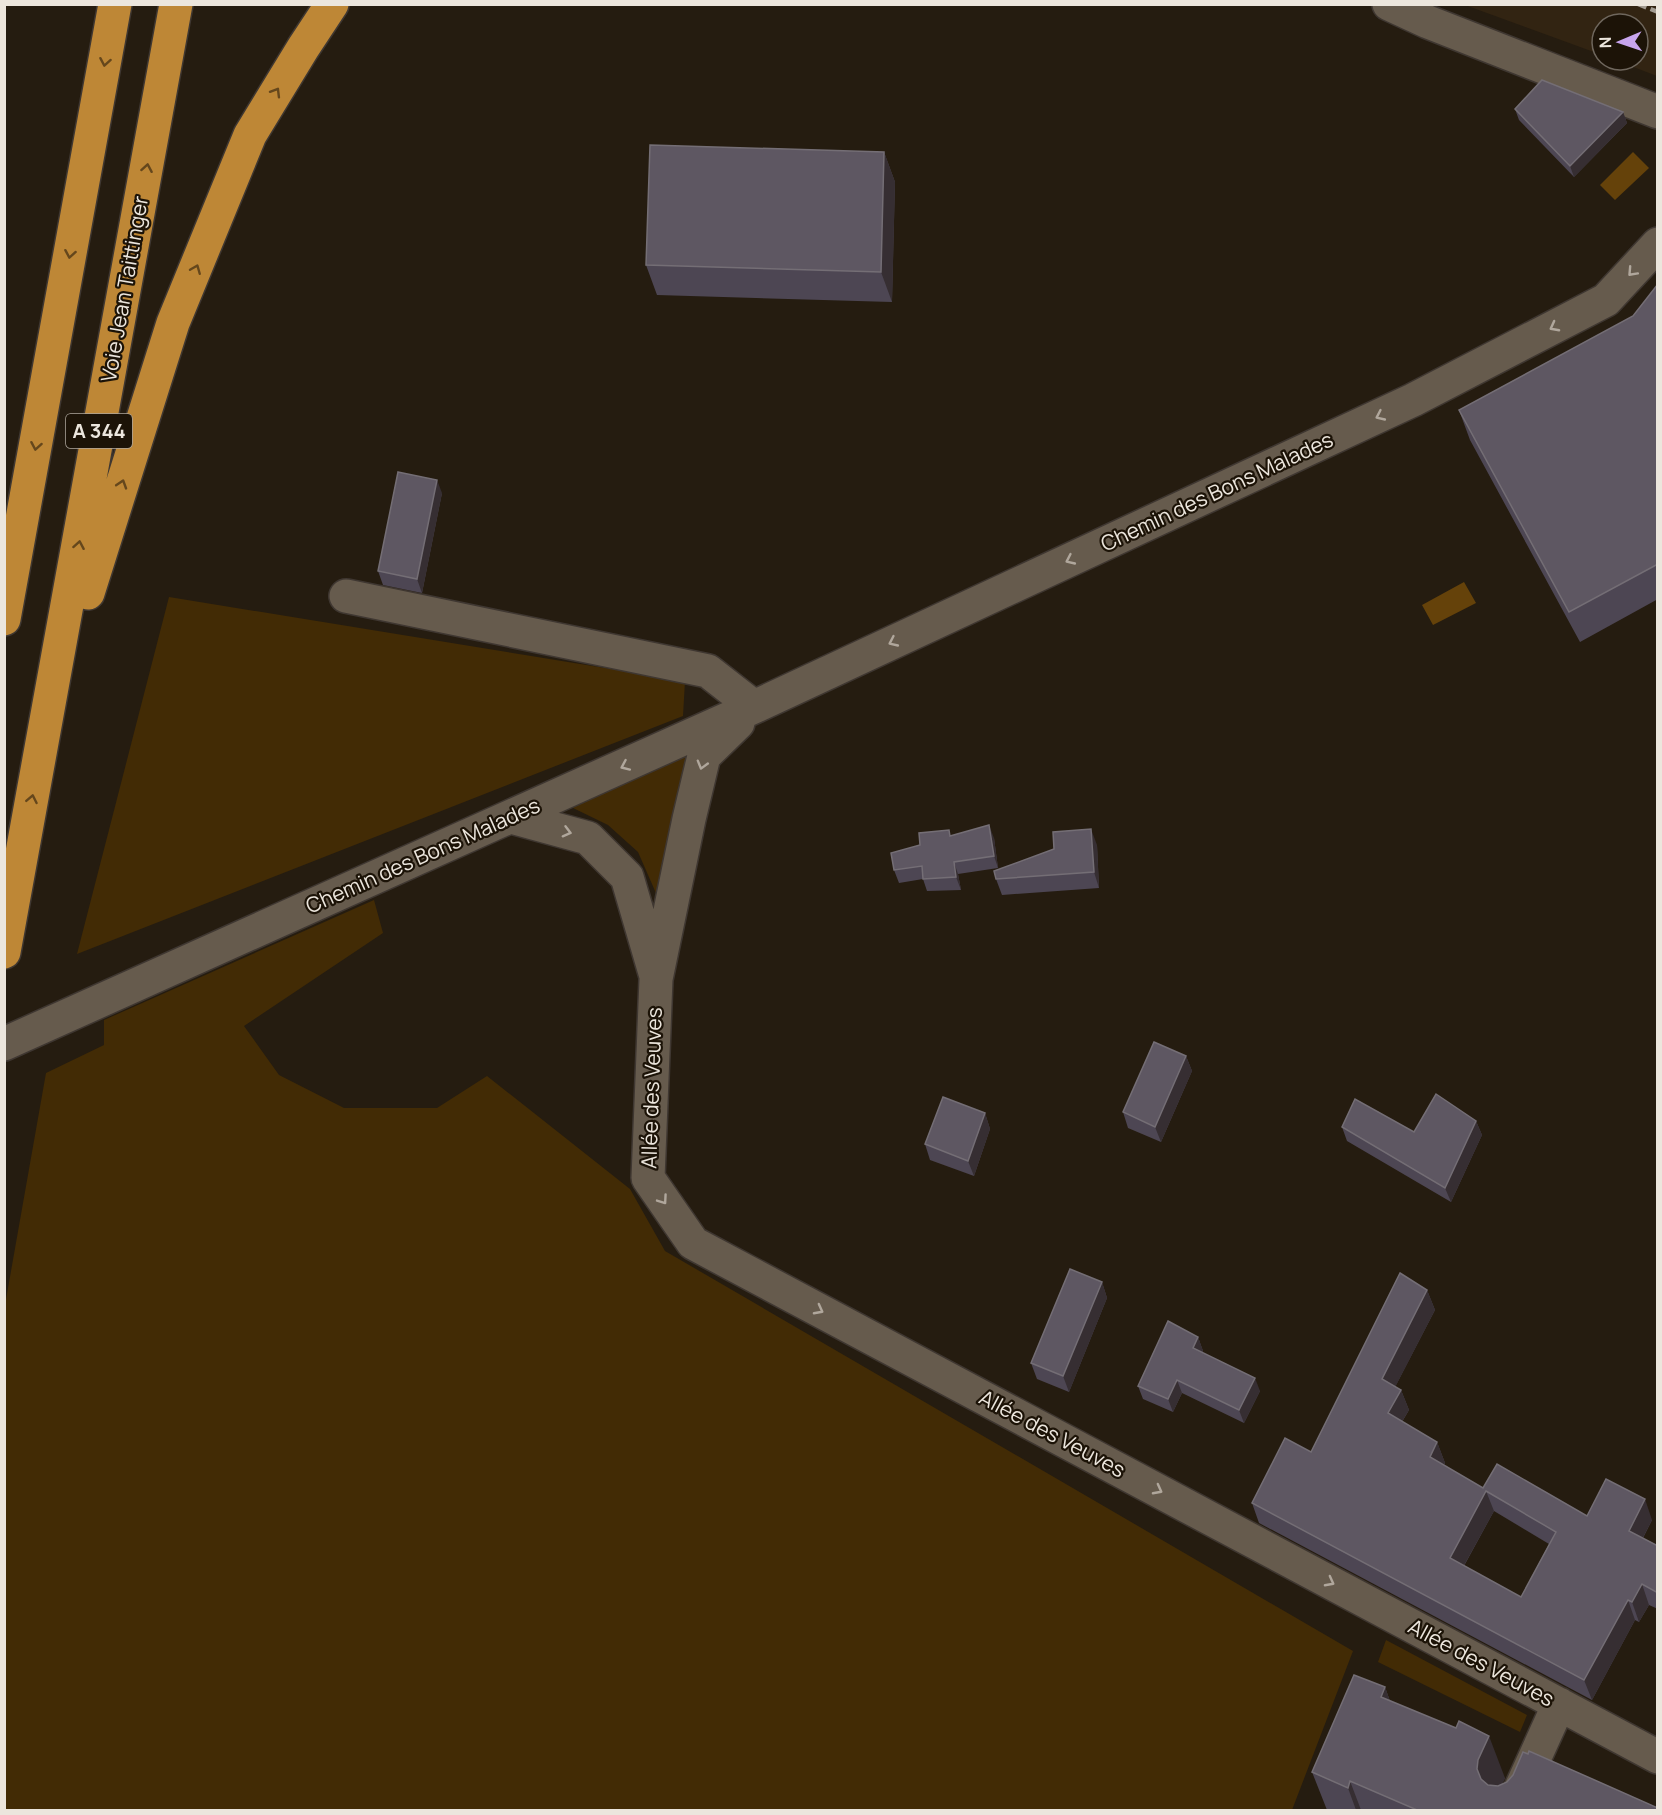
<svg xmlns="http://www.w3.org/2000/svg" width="1662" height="1815" font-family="Manrope,sans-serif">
  <rect width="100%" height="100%" fill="#251c10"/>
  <path fill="#322412" d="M1465,5H1657V76L1615,60H1638V24H1602V55Z"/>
  <path fill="#422b05" d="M169,597L685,681L683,716L77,954Z
    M692,752L659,900L638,852L608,825L571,807Z
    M374,900L383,933L244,1026L279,1075L344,1108H437L487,1076L630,1189L665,1251L1353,1651L1292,1810H5V1305L46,1073L104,1045V1020Z
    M1386,1640L1527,1715L1520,1732L1378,1662Z"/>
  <path fill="#65420a" d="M1633,152L1649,168L1615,200L1600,185Z
    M1464,582L1476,603L1433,625L1422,605Z"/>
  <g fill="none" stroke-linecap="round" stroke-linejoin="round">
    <g stroke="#3f3731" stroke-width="36">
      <path id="minor" d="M1389,4L1428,22L1658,112
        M346,596L708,671L754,707
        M738,723L704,756L689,819L656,979L648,1178L693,1243L1658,1757
        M511,817L588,838L627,877L655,973
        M4,1044L754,707L1413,400L1606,300L1658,244
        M1511,1810L1559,1704"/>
    </g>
    <g stroke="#3f3731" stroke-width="36">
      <path id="highway" d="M88,593L173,323L250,135L303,48L332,4
        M4,619L115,4
        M4,952L176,4"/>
    </g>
    <use href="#minor" stroke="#665b4d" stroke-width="33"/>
    <use href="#highway" stroke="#be8736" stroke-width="33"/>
    <path stroke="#a39c92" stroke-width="4.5" stroke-dasharray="9 4.5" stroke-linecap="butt" d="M1638,4L1658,12"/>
  </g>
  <path fill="#4d4653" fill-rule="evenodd" d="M1515,109L1623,112L1627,123L1574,177L1519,120Z
    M884,152L895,182L892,302L657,295L646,265Z
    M1658,284V599L1580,642L1470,440L1459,410L1633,316Z
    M442,493L422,593L383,585L378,571Z
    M951,836L994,838L998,868L958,874L961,890L927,891L923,879L899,883L894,870Z
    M1097,845L1099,888L1002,895L996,879Z
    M1186,1056L1192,1071L1161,1142L1128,1128L1123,1112Z
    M985,1113L990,1129L974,1176L930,1160L925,1144Z
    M1476,1121L1482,1135L1451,1202L1347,1141L1342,1127L1414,1132Z
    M1102,1282L1107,1298L1069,1392L1037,1379L1031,1363Z
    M1427,1290L1435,1310L1395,1387L1401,1390L1409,1410L1402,1422L1437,1442L1445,1463L1444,1465L1483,1488L1587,1516L1652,1520L1643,1538L1658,1546V1609L1649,1605L1639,1622L1635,1620L1592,1700L1259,1523L1252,1503L1311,1452ZM1494,1511L1549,1544L1521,1597L1464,1566Z
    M1198,1337L1203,1351L1202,1353L1260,1391L1244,1423L1182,1393L1173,1412L1143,1399L1138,1386Z
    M1385,1687L1390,1701L1505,1778L1502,1784L1658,1810H1327L1312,1772Z"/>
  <path fill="#362e32" d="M1623,112L1627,123L1574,177L1570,166Z
    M884,152L895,182L892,302L881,272Z
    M437,480L442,493L422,593L417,579Z
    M989,825L994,838L998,868L994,856Z
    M1091,829L1097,845L1099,888L1094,872Z
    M954,862L958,874L961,890L956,877Z
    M1186,1056L1192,1071L1161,1142L1155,1127Z
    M985,1113L990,1129L974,1176L968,1161Z
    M1476,1121L1482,1135L1451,1202L1445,1188Z
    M1102,1282L1107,1298L1069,1392L1063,1376Z
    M1427,1290L1435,1310L1389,1399L1382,1379Z
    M1198,1337L1203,1351L1198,1361L1193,1348Z
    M1255,1378L1260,1391L1244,1423L1239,1410Z
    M1177,1380L1182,1393L1173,1412L1168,1399Z
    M1401,1390L1409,1410L1395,1433L1388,1413Z
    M1437,1442L1445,1463L1437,1477L1430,1457Z
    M1486,1491L1494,1511L1457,1578L1450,1558Z
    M1645,1499L1652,1520L1636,1551L1629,1531Z
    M1642,1584L1649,1605L1639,1622L1632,1602Z
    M1628,1600L1635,1620L1592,1700L1584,1680Z
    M1385,1687L1400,1730L1381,1697Z
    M1489,1736L1505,1778L1494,1802L1492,1810L1477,1769L1478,1760Z
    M1350,1781L1361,1810H1356L1348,1788Z"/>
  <path fill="#5e5762" stroke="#746e75" stroke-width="1.5" fill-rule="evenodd" d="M1542,80L1623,112L1570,166L1515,109Z
    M650,145L884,152L881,272L646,265Z
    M1658,284V564L1569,612L1459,410L1633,316Z
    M398,472L437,480L417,579L378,571Z
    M989,825L994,856L954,862L956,877L923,879L922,866L894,870L891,853L920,845L919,833L949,830L950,836Z
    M1091,829L1094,872L996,879L994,871L1054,849L1053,832Z
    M1154,1042L1186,1056L1155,1127L1123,1112Z
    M1436,1094L1476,1121L1445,1188L1342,1127L1355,1099L1414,1132Z
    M943,1097L985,1113L968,1161L925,1144Z
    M1070,1269L1102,1282L1063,1376L1031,1363Z
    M1400,1273L1427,1290L1382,1379L1401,1390L1388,1413L1437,1442L1430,1457L1483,1488L1497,1464L1587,1516L1606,1479L1645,1499L1629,1531L1658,1546V1593L1642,1584L1632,1602L1628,1600L1584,1680L1252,1503L1285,1438L1311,1452ZM1486,1491L1556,1532L1521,1597L1450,1558Z
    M1168,1321L1198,1337L1193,1348L1255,1378L1239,1410L1177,1380L1168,1399L1138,1386Z
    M1354,1675L1385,1687L1381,1697L1456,1728L1459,1721L1489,1736L1478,1760L1477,1769L1481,1779L1488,1785L1498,1786L1507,1782L1513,1775L1523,1752L1528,1754L1529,1751L1658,1808L1657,1810H1417L1350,1781L1348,1788L1312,1772Z"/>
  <defs><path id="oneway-chevron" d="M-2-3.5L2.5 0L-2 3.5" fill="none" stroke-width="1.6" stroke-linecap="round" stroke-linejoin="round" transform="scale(1.5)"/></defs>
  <g stroke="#65471c">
    <use href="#oneway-chevron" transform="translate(105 62) rotate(100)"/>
    <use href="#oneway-chevron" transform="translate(276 92) rotate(-59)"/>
    <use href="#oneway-chevron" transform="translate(147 168) rotate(-80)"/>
    <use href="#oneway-chevron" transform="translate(70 254) rotate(100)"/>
    <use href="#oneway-chevron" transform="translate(196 269) rotate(-68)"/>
    <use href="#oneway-chevron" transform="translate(36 446) rotate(100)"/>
    <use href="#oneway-chevron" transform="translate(122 484) rotate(-72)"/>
    <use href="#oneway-chevron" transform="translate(79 545) rotate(-80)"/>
    <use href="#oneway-chevron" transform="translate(32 799) rotate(-79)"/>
  </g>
  <g stroke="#b0a79c">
    <use href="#oneway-chevron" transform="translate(1632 272) rotate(133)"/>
    <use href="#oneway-chevron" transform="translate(1554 327) rotate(152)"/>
    <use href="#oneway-chevron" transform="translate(1380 416) rotate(155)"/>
    <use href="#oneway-chevron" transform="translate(1070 560) rotate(155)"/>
    <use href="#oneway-chevron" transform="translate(893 642) rotate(155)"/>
    <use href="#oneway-chevron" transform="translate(702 765) rotate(106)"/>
    <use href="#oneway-chevron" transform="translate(625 766) rotate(156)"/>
    <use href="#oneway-chevron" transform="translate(567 832) rotate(15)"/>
    <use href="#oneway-chevron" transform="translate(663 1200) rotate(55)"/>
    <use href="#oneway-chevron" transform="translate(819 1310) rotate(28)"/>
    <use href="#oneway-chevron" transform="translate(1158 1490) rotate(28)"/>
    <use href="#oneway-chevron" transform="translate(1330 1582) rotate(28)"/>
  </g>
  <g text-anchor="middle" stroke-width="4.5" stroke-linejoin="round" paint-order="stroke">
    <rect fill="#1c1307" stroke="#aea79d" stroke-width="1.5" x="66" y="414" width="66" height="34" rx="4.5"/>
    <g font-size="20" font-weight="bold" fill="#ece6dd">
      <text x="99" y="438">A 344</text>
    </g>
    <g font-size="21" fill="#ece6dd" stroke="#1c1307">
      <text transform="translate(125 289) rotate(-80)" y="7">Voie Jean Taittinger</text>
      <text transform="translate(1217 492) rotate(-25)" y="7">Chemin des Bons Malades</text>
      <text transform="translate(423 856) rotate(-24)" y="7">Chemin des Bons Malades</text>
      <text transform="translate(652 1088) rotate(-88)" y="7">Allée des Veuves</text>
      <text transform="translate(1052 1434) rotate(28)" y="7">Allée des Veuves</text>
      <text transform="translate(1481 1663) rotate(28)" y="7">Allée des Veuves</text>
    </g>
  </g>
  <rect width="1662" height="1815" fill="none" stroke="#ece6dd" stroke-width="12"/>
  <g transform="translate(1620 42) rotate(268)"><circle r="28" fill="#1c1307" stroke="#6f675d" stroke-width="1.5"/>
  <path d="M0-4.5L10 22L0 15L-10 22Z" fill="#c8a5ee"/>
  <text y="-9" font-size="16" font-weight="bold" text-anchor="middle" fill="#ece6dd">N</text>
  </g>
</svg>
